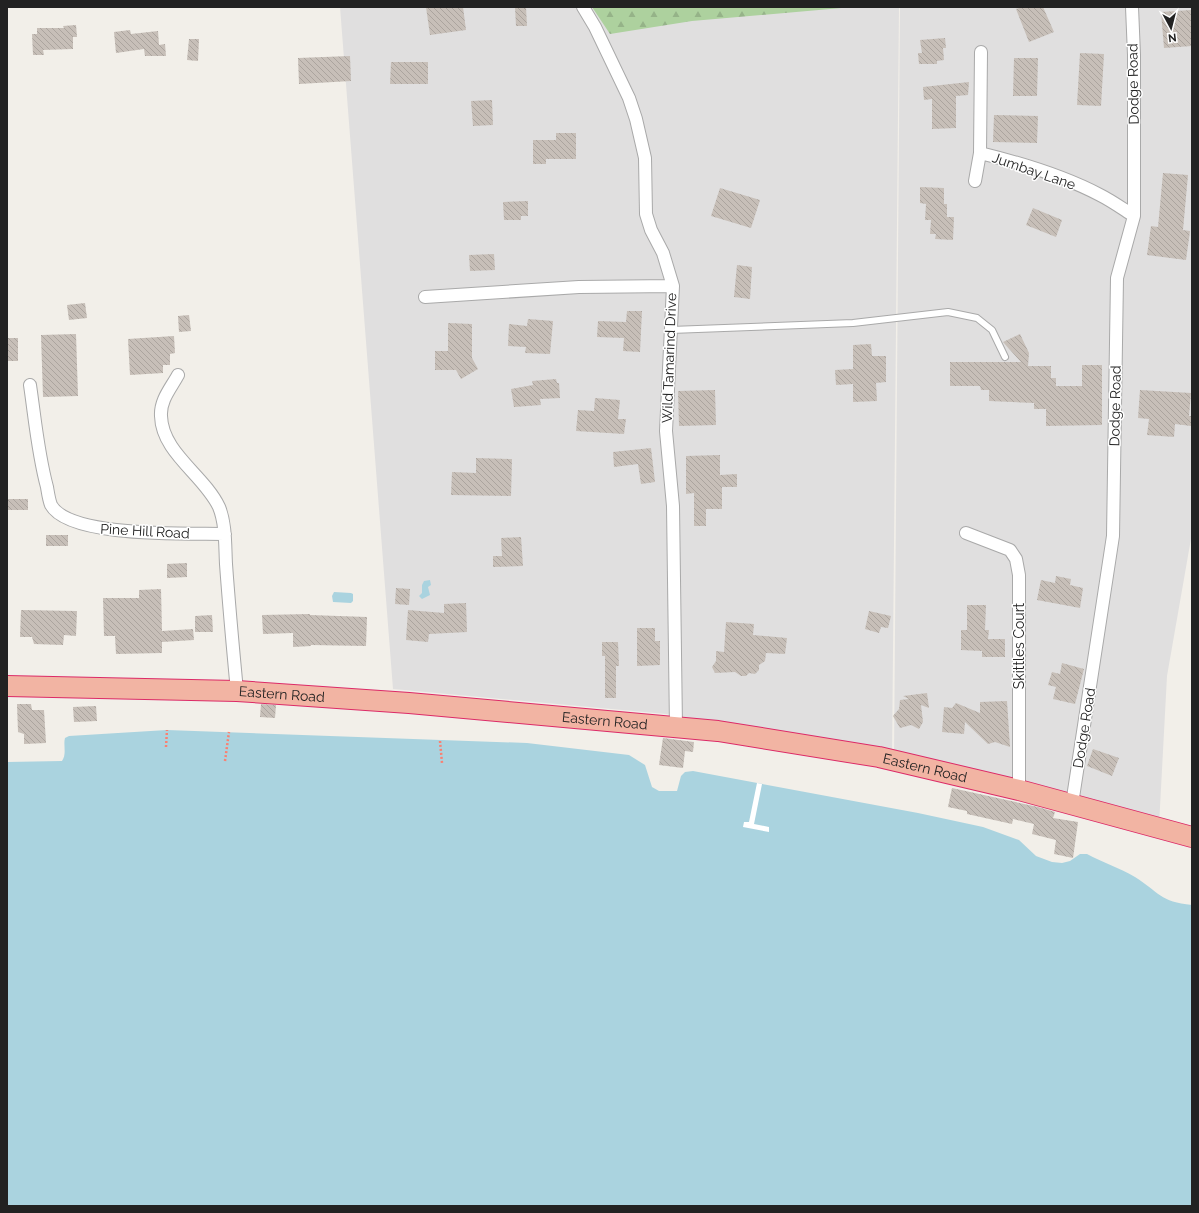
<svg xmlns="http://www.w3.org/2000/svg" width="1199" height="1213" font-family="Raleway,sans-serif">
  <defs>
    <pattern id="forest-firs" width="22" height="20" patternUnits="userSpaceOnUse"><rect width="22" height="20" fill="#add19e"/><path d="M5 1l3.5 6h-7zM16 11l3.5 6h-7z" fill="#95b388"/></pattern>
    <pattern id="building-back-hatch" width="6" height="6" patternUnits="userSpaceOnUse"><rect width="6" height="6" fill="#c7bfb8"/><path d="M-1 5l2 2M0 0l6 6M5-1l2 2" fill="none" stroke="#aba49e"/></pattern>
  </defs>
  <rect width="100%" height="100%" fill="#f2efe9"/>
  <path fill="#e0dfdf" d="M340,7H899L892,758L666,714L393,689Z
    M900,7H1192V533L1167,676L1159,826L894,758Z"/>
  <path fill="url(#forest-firs)" d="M592,7H853L692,21L610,34Z"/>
  <path fill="#aad3df" d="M430,580L431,585L428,587L430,595L422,599L419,596L422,593V585L424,581Z
    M334,592L351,593L353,594V601L351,603L333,602L332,596Z
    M167,730L527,743L629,755L645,765L652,787L659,791H677L681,776L685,772L693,771L918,813L983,827L1019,840L1036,856L1052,862L1062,863L1070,861L1080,854H1087C1102,862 1120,868 1135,877C1159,892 1160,902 1192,905V1206H7V762L62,761C67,754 63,745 65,738L69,736Z"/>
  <path fill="#fff" d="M757,783L762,784L754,824L769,827V832L743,827L744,822H749Z"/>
  <path fill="url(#building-back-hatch)" d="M426,7H463L466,30L430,35Z
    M515,7H526L527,26H516Z
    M1022,7H1043L1054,32L1029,42L1016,9Z
    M1191,10L1192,46L1164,48L1161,12Z
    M76,25L77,37H73V49L43,50L44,55H33L32,34H37V28H64L63,26Z
    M130,30L131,34L158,31L159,45L165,44L166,56H145L144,49L116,53L114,32Z
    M945,38L946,48H943L944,60L937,61V64H919L918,53H922L920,40Z
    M189,39H199L198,61L187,60Z
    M1080,53L1104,54L1101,106L1077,105Z
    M350,56L351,81L299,84L298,58Z
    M1014,58H1038L1037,96H1013Z
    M391,62H428V84H390Z
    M969,82L968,95L956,96V128L932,129V99L924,100L923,87Z
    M492,100L493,125L473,126L471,101Z
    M994,115L1038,116L1037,143L993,142Z
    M556,133H576V159H546V164H533V140H556Z
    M1163,173L1188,175L1183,230L1190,231L1186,260L1147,255L1151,226L1158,227Z
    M920,187L944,188V204H947V217H954L953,240L935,239L936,234H930L931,220H925L926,204L920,203Z
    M720,188L760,200L751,228L711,216Z
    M528,201V216H521V220H504L503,202Z
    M1033,208L1062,220L1056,237L1026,225Z
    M494,254L495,270L470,271L469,255Z
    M737,265L752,267L750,299L734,297Z
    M85,303L87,318L69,320L67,305Z
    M627,311H642L640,352L623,351L624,338L597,337L598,321L626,322Z
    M189,315L191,331L179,332L178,316Z
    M528,319L553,321L550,354L525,353L526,347L508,346L509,324L527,326Z
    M448,323L472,324V358L478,369L461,379L456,370H435V351H448Z
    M76,334L78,396L43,397L41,335Z
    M1020,334L1029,353L1028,366H1051V378H1056V386H1082V365H1102V425L1046,426V409H1034V403L989,401V390H981L980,386H950V362H1021L1003,342Z
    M174,336L175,353L170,354V365H163V373L130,375L128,339Z
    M7,338H18V361H7Z
    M871,344L872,356H886V382L876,383L877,401L853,402V384L836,385L835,370L853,369V345Z
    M556,379L557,383H559L560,398L540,399L541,405L514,407L511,389L533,385L532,381Z
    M715,390L716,425L679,426L678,391Z
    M1140,390L1191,393L1189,416H1191V426L1175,424L1174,437L1147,435L1149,419L1138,418Z
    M595,398L620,400L618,419H626L624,434L576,431L578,410L594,411Z
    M651,448L655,482L641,484L638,464L614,467L613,452Z
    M720,455V475L737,474V487H722V509H706V526H694V493L686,494V456Z
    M476,458L512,459L511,496L451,495L452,472L476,473Z
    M7,499H28V510H7Z
    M46,535H68V546H46Z
    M521,537L523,566L493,567V556H502L501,538Z
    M187,563V577L167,578V564Z
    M1056,576L1071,579L1070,585L1083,588L1080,608L1037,600L1041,580L1055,583Z
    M396,588L410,589L409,605L395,604Z
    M161,589L162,631L193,629L194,640L162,642V653L116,654L115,636H104L103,598H139V590Z
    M466,603L467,632L429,634L428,642L406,640L408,610L444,613V604Z
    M967,605H986L985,630H989L988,639H1005V657H982V651L961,650V630H967Z
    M21,610L77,611L76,636L64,635L63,645L34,644L32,637H20Z
    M869,611L891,616L888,628L881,627L879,633L865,629Z
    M310,614V615L367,617L366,646L311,645V646L293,647V633L263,634L262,615Z
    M212,615L213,632H195V616Z
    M726,622L754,624L753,635L787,638L785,654L766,653L765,661L759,665V670L755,674L749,673L746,676H741L735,672L715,673L712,667L716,661V651L724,652Z
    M637,628H655V641H660V665L637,666Z
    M602,642H618L619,666H616V698H605V656H602Z
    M1062,663L1084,669L1075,704L1053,699L1056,687L1048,685L1052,672L1060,674Z
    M927,693L929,708L921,705L923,722L919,729L911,725L900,728L893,716L899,709L900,700L909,699L903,696Z
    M1007,701L1010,747L995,742L988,744L965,722L964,734L942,732L944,707L952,708L956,703L980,713V702Z
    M17,704H31L32,710H44L46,743L24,744V734L18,732Z
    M261,704L276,705L275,718L260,717Z
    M96,706L97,721L74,722L73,707Z
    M663,738L694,742L693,752L685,751L683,768L659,765Z
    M1093,749L1119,758L1112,776L1087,766Z
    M952,788L1038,807L1055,812L1053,818L1078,822L1073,858L1054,854L1056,840L1032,834L1034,824L1013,819L1012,824L967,814V811L948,807Z"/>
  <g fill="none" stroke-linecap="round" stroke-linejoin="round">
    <g stroke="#a9a9a9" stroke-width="8">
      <path id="service" d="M671,330L853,323L948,312L977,318L992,330L1005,357"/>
    </g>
    <g stroke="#a9a9a9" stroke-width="14">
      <path id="minor" d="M583,7L595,27L629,98L636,119L645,158L646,214L651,230L663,253L673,286L666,431L673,506L676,727
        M981,52L980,153C1021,163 1062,175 1100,195C1112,201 1123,209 1134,216
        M975,181L980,153
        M425,297L579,287L673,286
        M178,375C171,388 160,400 161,416C162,453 204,475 219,507C226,524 225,546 226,564C229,606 233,649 237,691
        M30,385C35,419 38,454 47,487C48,493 49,500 51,505C69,538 189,533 225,534
        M966,533L1010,550L1016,559L1019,575V790
        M1072,804L1113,536L1117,278L1134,216V55L1132,7"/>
    </g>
    <g stroke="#dc2a67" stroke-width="22">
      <g id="trunk">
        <path id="s1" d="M7,686L237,691L409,703L718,731L879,757L1019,790L1192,837"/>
      </g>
    </g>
    <path stroke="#fa8072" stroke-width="2.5" stroke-dasharray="2 2" stroke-linecap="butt" d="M440,741L442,763
      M166,747L167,730
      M225,761L229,732"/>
    <use href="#service" stroke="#fff" stroke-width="6"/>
    <use href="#minor" stroke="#fff" stroke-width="12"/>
    <use href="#trunk" stroke="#f2b4a3" stroke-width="20"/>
  </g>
  <g text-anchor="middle" stroke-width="3" stroke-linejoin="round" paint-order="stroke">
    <g font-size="14" fill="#222" stroke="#fff">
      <text transform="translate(1133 84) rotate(-91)" y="5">Dodge Road</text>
      <text transform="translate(1034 171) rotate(19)" y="5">Jumbay Lane</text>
      <text transform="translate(669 358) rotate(-88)" y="5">Wild Tamarind Drive</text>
      <text transform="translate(1115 406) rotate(-89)" y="5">Dodge Road</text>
      <text transform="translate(145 531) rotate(3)" y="5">Pine Hill Road</text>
      <text transform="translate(1019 646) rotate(-90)" y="5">Skittles Court</text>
      <text dy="5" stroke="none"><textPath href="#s1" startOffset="275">Eastern Road</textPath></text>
      <text dy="5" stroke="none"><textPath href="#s1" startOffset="599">Eastern Road</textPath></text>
      <text transform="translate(1084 728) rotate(-81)" y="5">Dodge Road</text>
      <text dy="5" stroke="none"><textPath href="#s1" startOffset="923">Eastern Road</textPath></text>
    </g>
  </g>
  <rect width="1199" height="1213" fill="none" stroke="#222222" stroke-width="16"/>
  <g transform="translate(1171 28) rotate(173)" stroke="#ffffff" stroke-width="3" paint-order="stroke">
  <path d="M0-3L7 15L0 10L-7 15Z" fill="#222222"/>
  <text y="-6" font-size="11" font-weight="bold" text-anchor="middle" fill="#222222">N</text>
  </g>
</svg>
